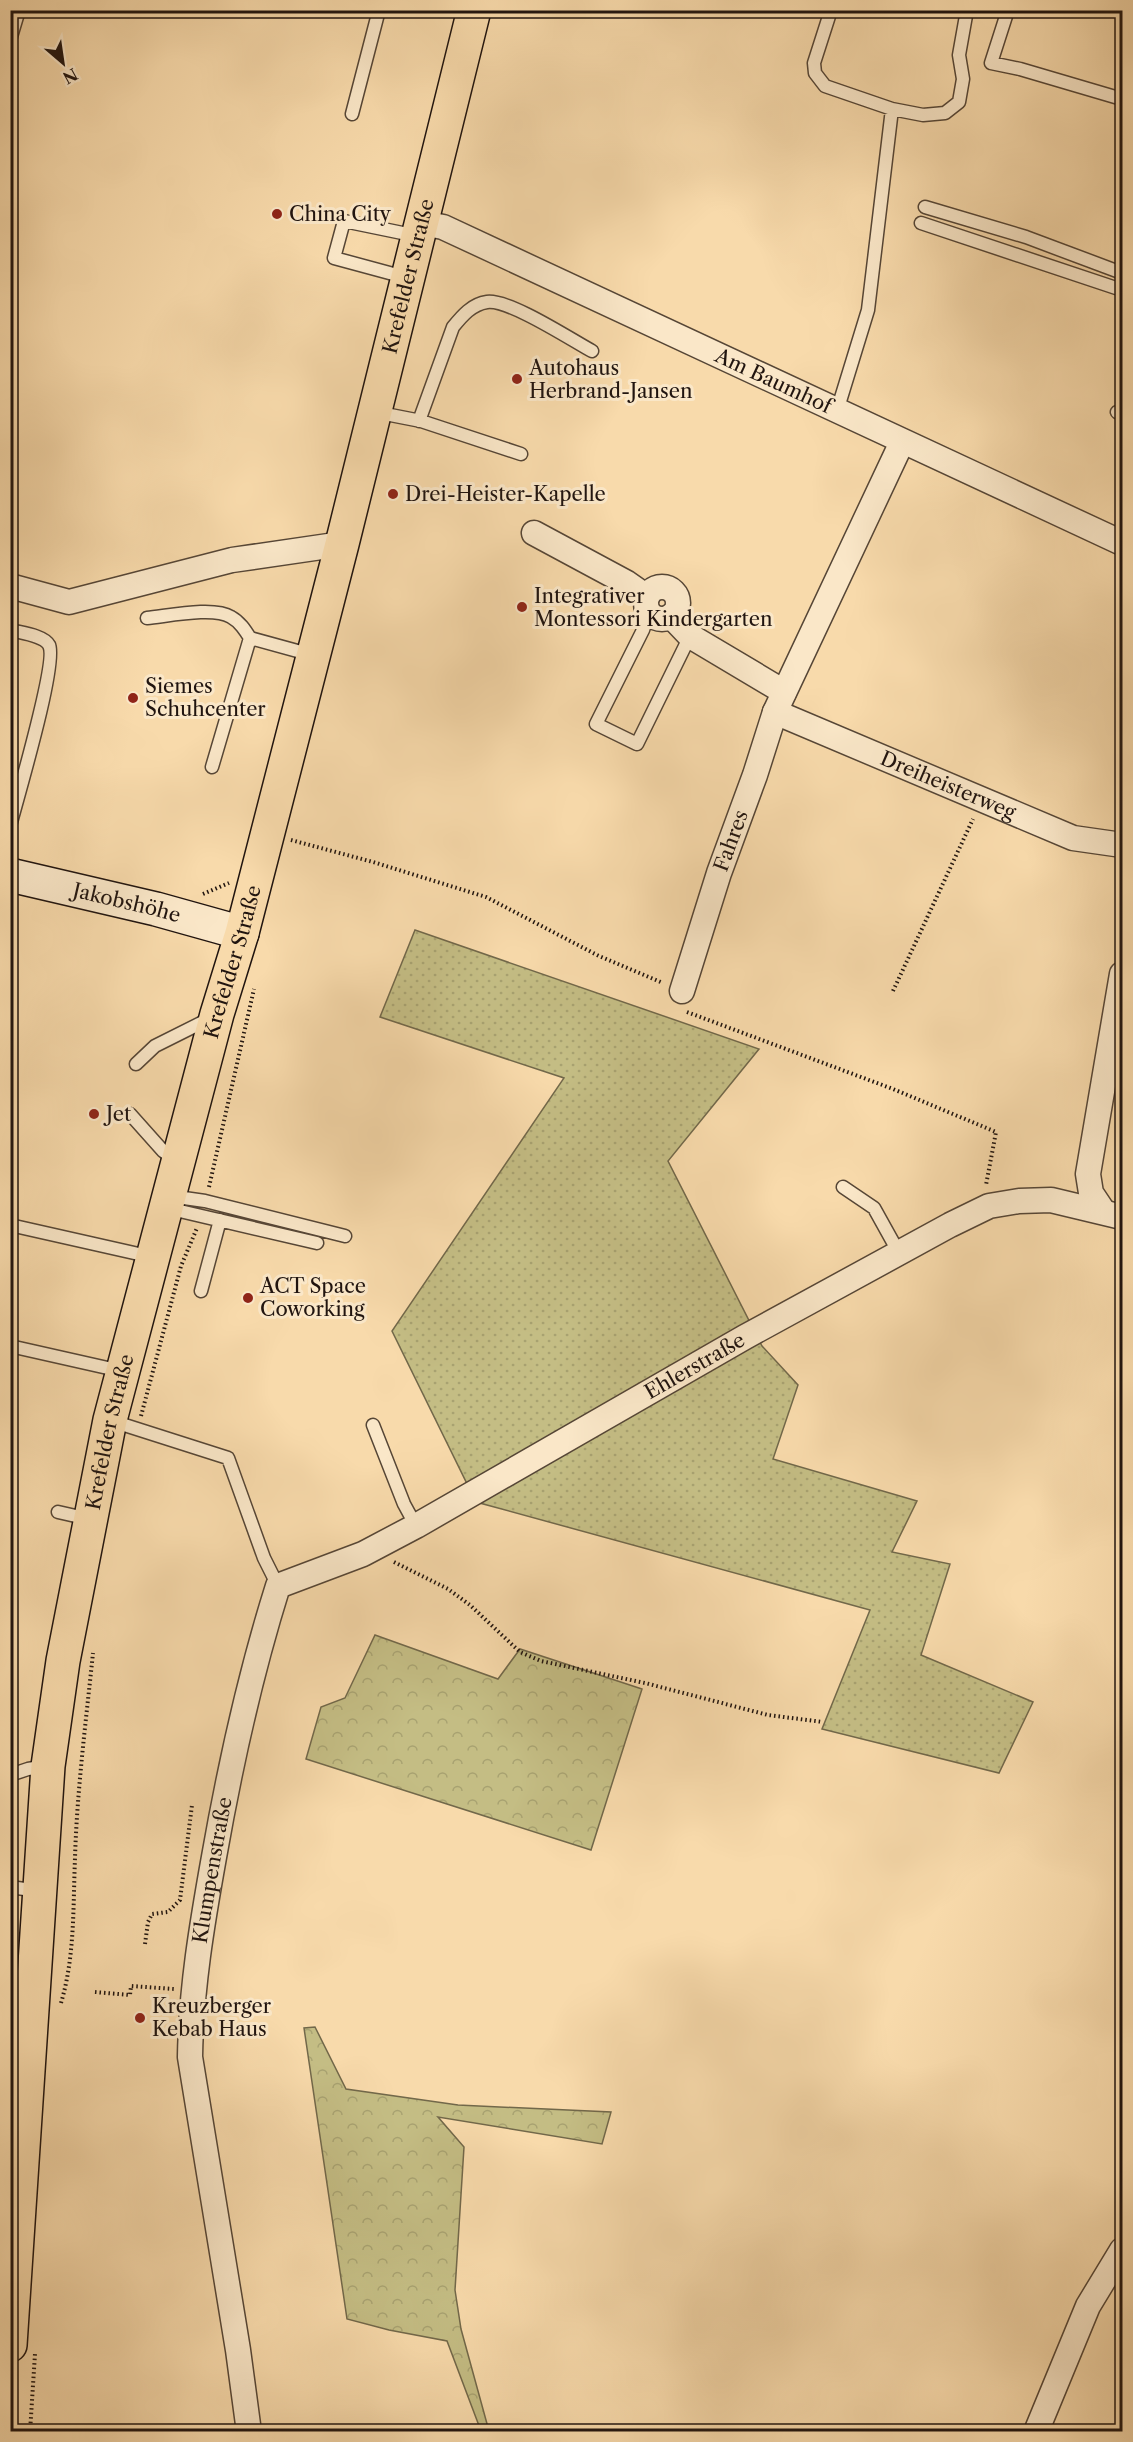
<svg xmlns="http://www.w3.org/2000/svg" width="1133" height="2442" font-family="'Libre Caslon Text',serif">
  <defs>
    <pattern id="grass-dots" width="8" height="8" patternUnits="userSpaceOnUse" patternTransform="scale(1.5)"><rect width="8" height="8" fill="#c4bd84"/><path d="M2 2h.1M6 6h.1" fill="none" stroke="#a8a271" stroke-width="1.8" stroke-linecap="round"/></pattern>
    <pattern id="forest-crowns" width="20" height="18" patternUnits="userSpaceOnUse" patternTransform="scale(1.5)"><rect width="20" height="18" fill="#c4bd84"/><path d="M2 6a3 3 0 1 1 6 0M12 15a3 3 0 1 1 6 0" fill="none" stroke="#a8a271"/></pattern>
  </defs>
  <rect width="100%" height="100%" fill="#f8daab"/>
  <filter id="stains"><feTurbulence type="fractalNoise" baseFrequency=".00333" numOctaves="4"/><feColorMatrix values="0 0 0 0 .2 0 0 0 0 .09 0 0 0 0 .02 0 0 0 .5 -.17"/></filter>
  <radialGradient id="worn" r=".72"><stop offset=".6" stop-color="#630" stop-opacity="0"/><stop offset="1" stop-color="#630" stop-opacity=".3"/></radialGradient>
  <path fill="url(#grass-dots)" stroke="#72684a" stroke-width="1.5" d="M415,930L759,1049L668,1161L762,1346L798,1385L773,1459L917,1501L892,1552L950,1564L921,1655L1033,1702L999,1773L822,1729L870,1610L476,1502L392,1331L564,1078L380,1017Z"/>
  <path fill="url(#forest-crowns)" stroke="#72684a" stroke-width="1.5" d="M375,1635L498,1679L520,1649L642,1689L591,1850L306,1759L321,1707L345,1698Z
    M315,2027L346,2089L458,2105L611,2112L602,2144L438,2117L464,2147L455,2290L461,2329L489,2431H481L447,2341L389,2330L347,2319L304,2028Z"/>
  <g fill="none" stroke-linecap="round" stroke-linejoin="round">
    <g stroke="#564636" stroke-width="15">
      <path id="lane" d="M831,10L814,63L815,73L825,86L892,109L923,115L945,113L959,102L963,79L959,55L967,10
        M1008,10L991,63L1020,69L1122,99
        M10,40L19,10
        M352,114L379,10
        M925,207L1026,237L1122,273
        M921,223L1122,290
        M408,278L334,258L344,221L417,236
        M837,411L868,310L892,109
        M375,412L421,421L521,454
        M1117,412L1122,415
        M419,421L453,327C462,316 472,304 487,302C509,299 570,339 592,351
        M649,612L643,630L596,724L637,744L690,636
        M147,618C168,616 214,606 231,617C240,622 245,630 250,638
        M10,630C21,633 43,635 49,645C58,661 17,799 10,826
        M212,767L250,638L312,655
        M136,1064L155,1046L209,1019
        M130,1114L163,1151L175,1160
        M843,1187L874,1208L899,1253
        M170,1196L205,1201L345,1236
        M167,1208L317,1243
        M10,1225L152,1257
        M201,1291L220,1220
        M10,1346L121,1371
        M112,1421L228,1458L264,1558L278,1586
        M373,1425L404,1504L416,1526
        M58,1512L89,1519
        M10,1775L28,1769L47,1766
        M10,1887L39,1891"/>
    </g>
    <g stroke="#564636" stroke-width="27">
      <g id="street">
        <path id="s1" d="M422,223L443,227L1122,543"/>
        <path d="M534,533L627,583L647,597"/>
        <path d="M10,586L69,602L232,560L342,544"/>
        <circle cx="662" cy="603" r="16"/>
        <path d="M671,616L690,636L784,692"/>
        <path id="s2" d="M775,712L1073,838L1122,845"/>
        <path id="s3" d="M682,991L719,873L755,775L775,712L902,442"/>
        <path d="M1103,1211L1091,1193L1088,1174L1122,974"/>
        <path id="s4" d="M249,2432L238,2350L190,2057C191,1989 202,1924 214,1857C230,1766 250,1675 278,1586L363,1554L416,1526L745,1337L950,1225L989,1206L1019,1201L1051,1200L1122,1217"/>
        <path d="M1036,2432L1088,2306L1122,2250"/>
      </g>
    </g>
    <g stroke="#20140f" stroke-width="36">
      <g id="secondary">
        <path id="s5" d="M10,875L156,909L242,933"/>
      </g>
    </g>
    <g stroke="#20140f" stroke-width="36">
      <g id="primary">
        <path id="s6" d="M10,2345L48,1766L63,1661L110,1420L217,1014L242,933L342,544L474,10"/>
      </g>
    </g>
    <path stroke="#20140f" stroke-width="4" stroke-dasharray="1.5 3" stroke-linecap="butt" d="M291,840L373,862L486,897L599,956L663,983
      M203,894L229,883
      M893,991L973,819
      M687,1012L893,1089L996,1132L986,1185
      M209,1187L254,989
      M141,1416L181,1266L197,1228
      M394,1562L448,1589L470,1605L520,1652L541,1661L645,1683L768,1715L823,1722
      M145,1944L148,1922L152,1914L168,1912L180,1900L192,1805
      M95,1992L130,1995L131,1986L174,1989
      M61,2003C75,1956 73,1907 75,1858C77,1790 86,1721 93,1653
      M30,2432L35,2354"/>
    <use href="#lane" stroke="#fae7c8" stroke-width="12"/>
    <use href="#street" stroke="#fae7c8" stroke-width="24"/>
    <use href="#secondary" stroke="#fae7c8" stroke-width="33"/>
    <use href="#primary" stroke="#f8daab" stroke-width="33"/>
  </g>
  <g fill="#8f2418" stroke="#fae7c8" stroke-width="2">
    <circle cx="277" cy="214" r="6"/>
    <circle cx="517" cy="379" r="6"/>
    <circle cx="393" cy="494" r="6"/>
    <circle cx="522" cy="607" r="6"/>
    <circle cx="133" cy="698" r="6"/>
    <circle cx="94" cy="1114" r="6"/>
    <circle cx="248" cy="1298" r="6"/>
    <circle cx="140" cy="2018" r="6"/>
  </g>
  <g text-anchor="middle" stroke-width="6" stroke-linejoin="round" paint-order="stroke">
    <g font-size="20" fill="#20140f" stroke="#fae7c8" text-anchor="start">
      <text x="289" y="221">China City</text>
      <text x="529" y="375">Autohaus<tspan x="529" dy="23">Herbrand-Jansen</tspan></text>
      <text x="405" y="501">Drei-Heister-Kapelle</text>
      <text x="534" y="603">Integrativer<tspan x="534" dy="23">Montessori Kindergarten</tspan></text>
      <text x="145" y="693">Siemes<tspan x="145" dy="23">Schuhcenter</tspan></text>
      <text x="106" y="1121">Jet</text>
      <text x="260" y="1293">ACT Space<tspan x="260" dy="23">Coworking</tspan></text>
      <text x="152" y="2013">Kreuzberger<tspan x="152" dy="23">Kebab Haus</tspan></text>
    </g>
    <g font-size="20" fill="#20140f" stroke="#fae7c8">
      <text dy="7" stroke="none"><textPath href="#s6" startOffset="2114">Krefelder Straße</textPath></text>
      <text dy="7" stroke="none"><textPath href="#s1" startOffset="386">Am Baumhof</textPath></text>
      <text dy="7" stroke="none"><textPath href="#s2" startOffset="188">Dreiheisterweg</textPath></text>
      <text dy="7" stroke="none"><textPath href="#s3" startOffset="158">Fahres</textPath></text>
      <text dy="7" stroke="none"><textPath href="#s5" startOffset="120">Jakobshöhe</textPath></text>
      <text dy="7" stroke="none"><textPath href="#s6" startOffset="1406">Krefelder Straße</textPath></text>
      <text dy="7" stroke="none"><textPath href="#s4" startOffset="1332">Ehlerstraße</textPath></text>
      <text dy="7" stroke="none"><textPath href="#s6" startOffset="920">Krefelder Straße</textPath></text>
      <text dy="7" stroke="none"><textPath href="#s4" startOffset="568">Klumpenstraße</textPath></text>
    </g>
  </g>
  <rect width="1133" height="2442" fill="none" stroke="#f8daab" stroke-width="36"/>
  <rect x="12" y="12" width="1109" height="2418" fill="none" stroke="#20140f" stroke-width="3"/>
  <rect x="18" y="18" width="1097" height="2406" fill="none" stroke="#20140f" stroke-width="1.5"/>
  <g transform="translate(63 63) rotate(151)" stroke="#fae7c8" stroke-width="4.5" paint-order="stroke">
  <path d="M0-4.5L10 22L0 15L-10 22Z" fill="#20140f"/>
  <text y="-9" font-size="16" font-weight="bold" text-anchor="middle" fill="#20140f">N</text>
  </g>
  <rect width="100%" height="100%" filter="url(#stains)"/>
  <rect width="100%" height="100%" fill="url(#worn)"/>
</svg>
